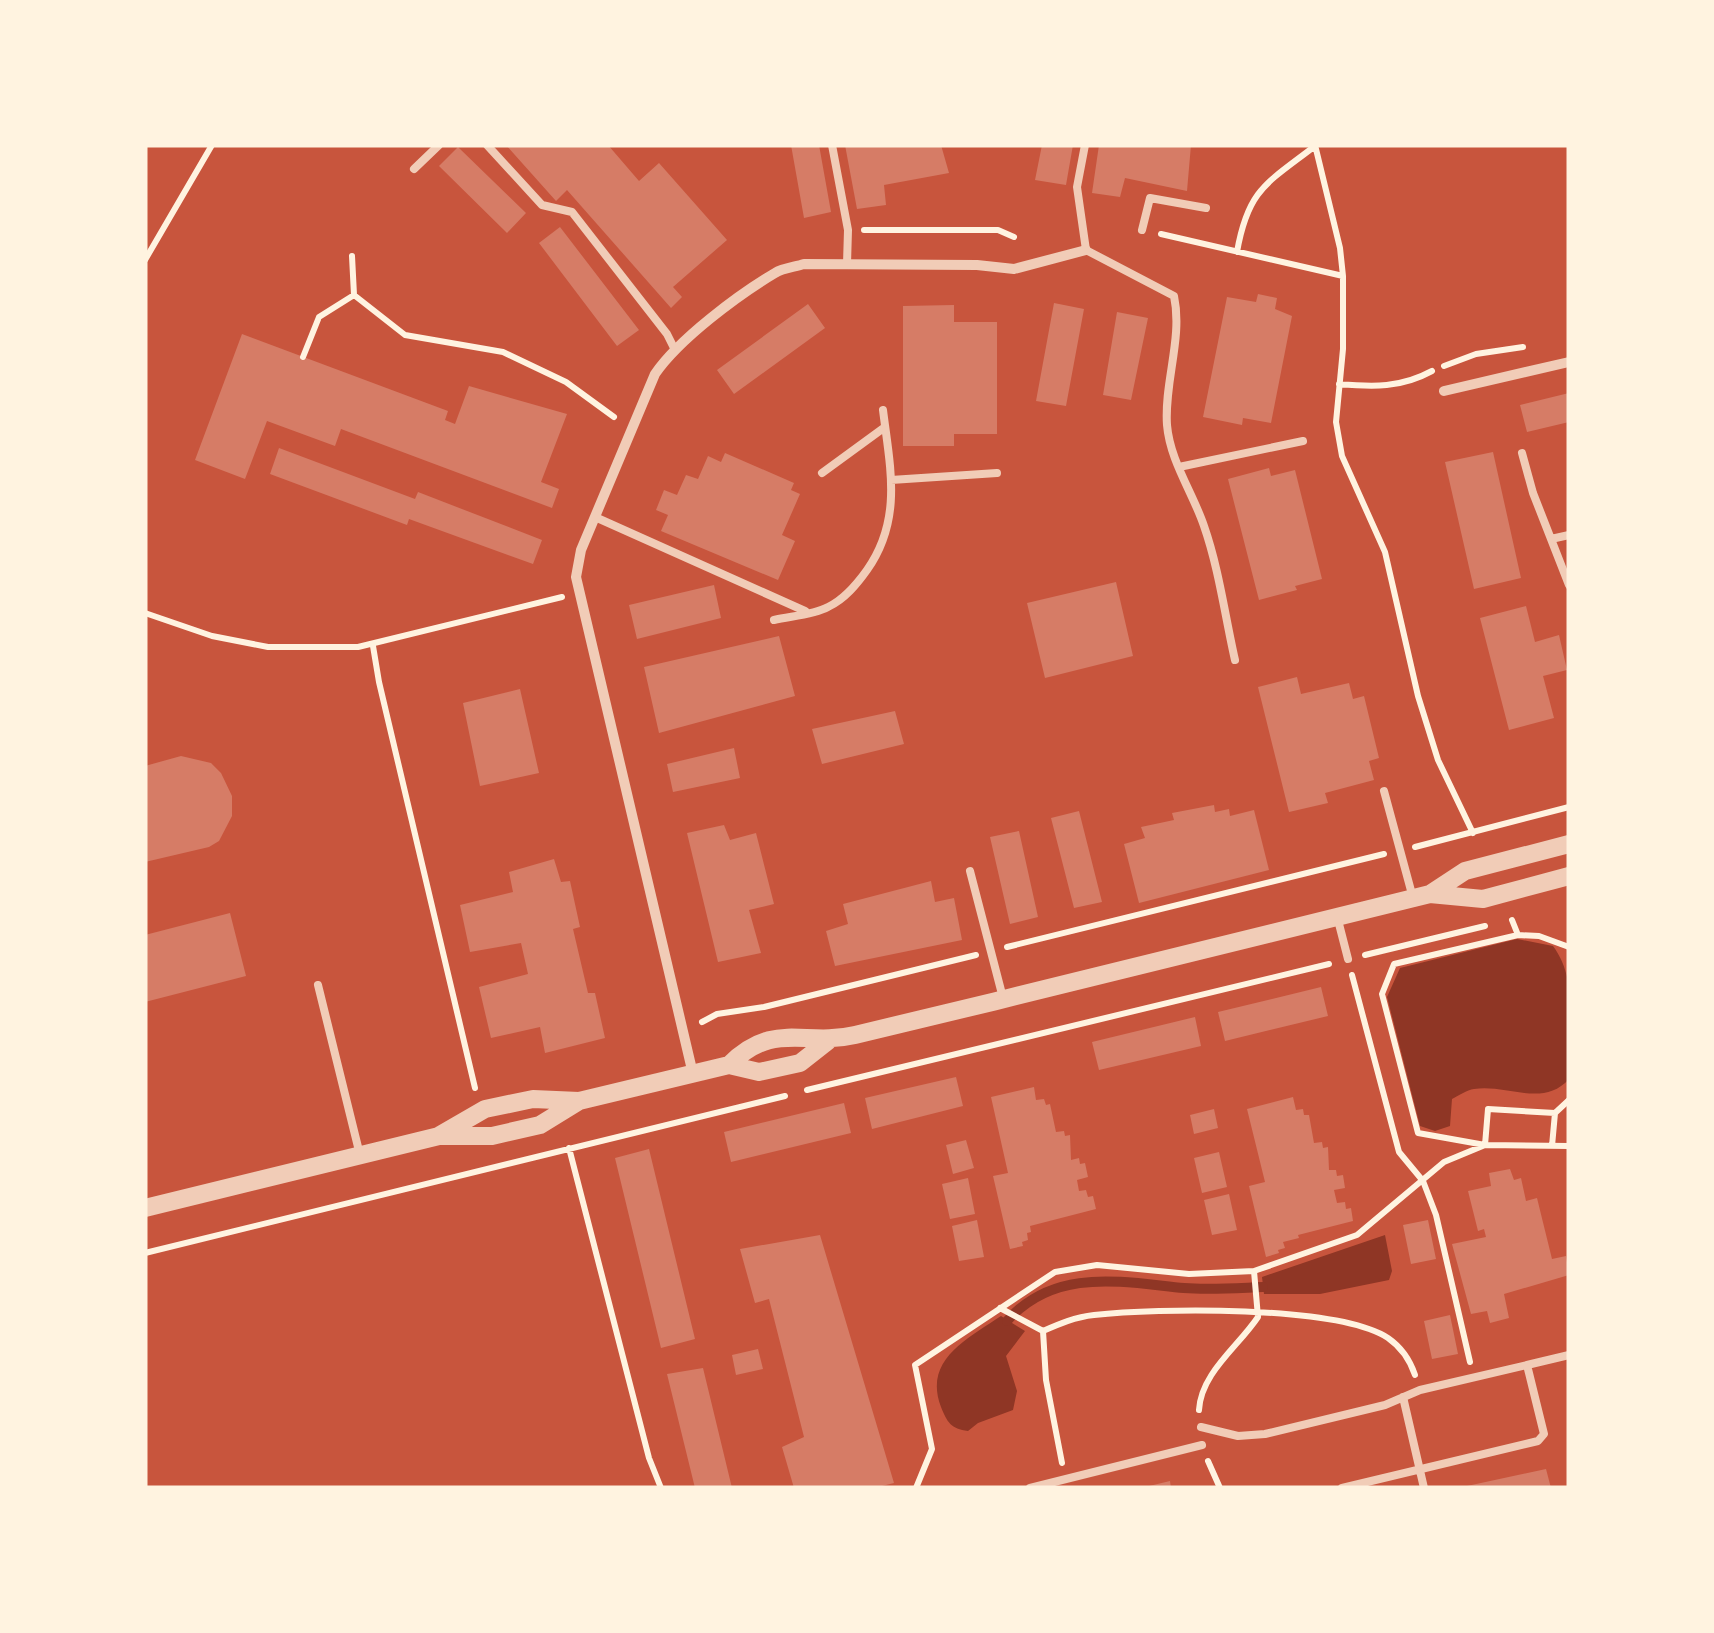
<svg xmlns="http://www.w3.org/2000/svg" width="1714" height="1633" font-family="'Work Sans',sans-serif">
  <rect width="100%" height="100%" fill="#c8553d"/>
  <path fill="#8f3625" d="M1517,939L1553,946C1580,982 1569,1037 1569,1079C1543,1108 1508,1084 1474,1089C1467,1090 1458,1096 1452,1099L1450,1126L1435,1131L1420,1126L1387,997L1400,968Z
    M1385,1235L1392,1271L1389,1280L1320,1294H1264L1262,1277Z
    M1001,1316L1025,1331L1006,1356L1017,1391L1013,1410L978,1423L968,1431C951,1429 947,1422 941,1407C923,1360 967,1339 1001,1316Z"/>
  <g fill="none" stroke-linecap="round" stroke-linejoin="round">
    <path stroke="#8f3625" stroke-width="10" d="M1007,1321C1055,1267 1121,1282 1184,1288C1210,1290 1237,1288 1263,1287"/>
  </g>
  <path fill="#d67c66" d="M506,145H608L639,181L659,163L727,240L673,287L682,297L671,308L567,190L556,201Z
    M791,145H819L831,212L804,218Z
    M845,145H941L949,173L884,185L886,205L857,209Z
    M1042,145H1073L1066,185L1035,180Z
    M1099,145H1191L1187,191L1125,178L1120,197L1092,193Z
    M458,147L526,213L507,233L439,166Z
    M560,227L639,330L617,346L539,243Z
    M1258,294L1277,298L1275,309L1292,316L1271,423L1243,418L1242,425L1203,417L1227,297L1256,302Z
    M1054,303L1084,309L1066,406L1036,401Z
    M808,304L825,328L734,394L717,370Z
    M954,305V322H997V434H954V446H903V306Z
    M1117,312L1148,318L1131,400L1103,395Z
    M242,334L448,411L445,420L455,424L469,386L567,414L541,482L559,489L552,508L341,429L335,446L267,421L245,479L195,460Z
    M1569,393V422L1527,432L1520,405Z
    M279,448L415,499L418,492L542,540L533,564L409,519L407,525L270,474Z
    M1493,452L1521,578L1474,589L1445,462Z
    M725,453L794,483L791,490L800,494L782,535L795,541L778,580L661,531L668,515L656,510L664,490L677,495L686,475L698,479L708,456L721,462Z
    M1269,468L1271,476L1295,470L1322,579L1295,586L1297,590L1259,600L1228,479Z
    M1116,582L1133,656L1045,678L1027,603Z
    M714,585L721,618L637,639L629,605Z
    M1526,606L1535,642L1559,635L1567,670L1543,676L1554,718L1509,730L1480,618Z
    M779,636L795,696L659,733L644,667Z
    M1297,677L1301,694L1349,683L1353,699L1364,696L1379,758L1369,761L1374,780L1325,793L1328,803L1289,812L1258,687Z
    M520,689L539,773L480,786L463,703Z
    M895,711L904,744L822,764L812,729Z
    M734,748L740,778L673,792L667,764Z
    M181,756L211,763L221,773L232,796V816L219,841L209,847L145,862V766Z
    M1214,805L1215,812L1229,809L1230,816L1254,810L1269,870L1139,903L1124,844L1145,838L1141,827L1174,820L1172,813Z
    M1079,811L1102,902L1074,908L1051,818Z
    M724,825L730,840L756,833L774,904L749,910L761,953L718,962L687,833Z
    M1019,831L1038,917L1010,924L990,837Z
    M554,859L561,882L570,881L580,927L573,929L588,993H595L605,1038L545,1053L540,1027L491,1038L479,987L528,974L521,943L470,952L460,905L513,892L509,872Z
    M931,881L935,902L954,898L962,940L835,966L826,931L848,924L843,904Z
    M230,913L246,976L145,1002V935Z
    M1321,987L1328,1016L1225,1041L1218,1012Z
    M1195,1017L1201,1046L1099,1070L1092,1042Z
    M956,1077L963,1106L872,1129L865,1098Z
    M1034,1087L1036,1100L1044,1099L1046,1105L1050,1104L1056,1132L1064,1131L1065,1136L1070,1135L1071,1160L1079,1158L1080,1164L1085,1163L1088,1177L1077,1180L1079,1191L1086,1190L1088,1197L1093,1196L1096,1209L1030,1226L1031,1232L1027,1233L1028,1240L1022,1242L1023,1246L1010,1249L993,1176L1008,1173L991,1097Z
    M1293,1097L1296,1110L1303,1109L1304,1115H1309L1314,1143L1322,1142L1323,1148L1328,1147L1329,1170H1336L1337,1176L1343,1175L1345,1188L1334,1190L1337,1203L1345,1202L1346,1209L1351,1208L1353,1221L1298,1235L1299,1238L1283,1242L1285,1248L1278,1250L1279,1253L1266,1257L1249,1186L1265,1182L1247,1109Z
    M844,1103L851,1133L731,1162L724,1132Z
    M1214,1109L1218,1128L1194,1134L1190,1115Z
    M966,1140L974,1168L953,1174L946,1145Z
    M649,1149L695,1339L661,1348L615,1158Z
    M1219,1152L1227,1187L1202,1193L1194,1158Z
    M1510,1169L1514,1180L1521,1178L1526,1201L1537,1198L1552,1259L1566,1256L1569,1275L1504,1294L1509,1318L1490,1323L1487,1311L1471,1314L1452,1244L1486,1237L1484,1229L1478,1231L1468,1191L1491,1186L1489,1173Z
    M968,1178L975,1214L950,1219L942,1184Z
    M1229,1194L1237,1230L1212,1235L1204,1200Z
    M977,1220L984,1257L959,1261L952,1226Z
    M1428,1220L1436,1259L1411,1264L1403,1225Z
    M820,1235L894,1483L874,1488H794L782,1447L804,1437L769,1299L755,1303L740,1249Z
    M1450,1315L1458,1354L1432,1359L1424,1321Z
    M758,1349L763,1369L736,1375L732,1355Z
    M703,1368L732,1488H695L667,1374Z
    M1546,1469L1551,1488H1468L1467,1486Z
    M1170,1481L1171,1488H1145V1487Z"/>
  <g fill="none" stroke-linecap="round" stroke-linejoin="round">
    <path stroke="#fff3e0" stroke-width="6" d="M1315,145L1340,248L1343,276
      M864,230H998L1014,237
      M1161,234L1343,276V349L1336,422L1342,456L1385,552L1418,696L1438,760L1473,833
      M1237,252C1248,189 1267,183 1315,146
      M352,256L354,295
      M145,260L212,145
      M303,357L319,317L354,295L405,335L503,352L566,382L614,417
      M1444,366L1476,354L1523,347
      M1339,384C1373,387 1401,388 1432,371
      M145,613L212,636L268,647H358L562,597
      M373,646L379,682L475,1088
      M1415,847L1569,807
      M1512,920L1518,935
      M1007,947L1384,854
      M1569,947L1539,936L1518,935L1394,964L1382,994L1418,1133L1485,1145L1488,1109L1555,1113L1569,1100
      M1365,955L1485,926
      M1352,975L1399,1152L1423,1181L1436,1215L1470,1362
      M702,1022L717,1014L764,1007L976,955
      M807,1090L1329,964
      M1552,1146L1555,1113
      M569,1148L649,1458L661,1488
      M145,1253L785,1096
      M1000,1308L1043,1331C1059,1324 1075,1317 1094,1315C1156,1308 1337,1305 1388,1338C1401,1347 1410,1360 1415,1375
      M1043,1331L1046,1380L1062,1463
      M1199,1410C1201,1373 1238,1347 1258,1317L1254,1271
      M1208,1461L1220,1488
      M916,1488L932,1449L915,1365L1055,1272L1097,1265L1189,1274L1254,1271L1357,1235L1444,1162L1485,1145L1569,1146"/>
    <path stroke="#f1ccb7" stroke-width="8" d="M487,145L542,205L572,212L667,334L675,350
      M832,145L848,230L847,264
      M1085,145L1077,187L1086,250L1174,296C1183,338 1164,382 1167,425C1170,461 1193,493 1204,526C1219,569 1225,616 1235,660
      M414,169L439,145
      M1142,230L1150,198L1206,208
      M1522,453L1533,493L1569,585
      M1179,467L1303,441
      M822,473L885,427
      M891,480L997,473
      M595,517L805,611
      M1551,539L1569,535
      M774,620C791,616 813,615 828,607C845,599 857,584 867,570C903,519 890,467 883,410
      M1384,791L1413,898
      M970,871L1003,998
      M1338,920L1348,959
      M318,985L360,1155
      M1403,1397L1424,1488
      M1201,1427L1238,1436L1265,1434L1385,1405L1420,1390L1527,1365
      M1030,1488L1202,1445
      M1342,1488L1538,1441L1544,1434L1527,1365L1569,1355"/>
    <path stroke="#f1ccb7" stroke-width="10" d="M1444,391L1569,362
      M693,1074L576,577L581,550L655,374C679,339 738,295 775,273C783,268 795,267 804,264L977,265L1014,269L1086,250"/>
    <path stroke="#f1ccb7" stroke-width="18" d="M1430,894L1483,899L1569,876
      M729,1065C774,1020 803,1047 855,1035C1047,989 1239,942 1430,894L1465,871L1569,844
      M440,1135L485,1109L533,1099L579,1101L729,1065L759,1072L800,1063L828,1041
      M145,1208L439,1136H492L540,1125L579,1101"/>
  </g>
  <rect width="1714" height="1633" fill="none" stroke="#fff3e0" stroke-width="295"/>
</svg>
